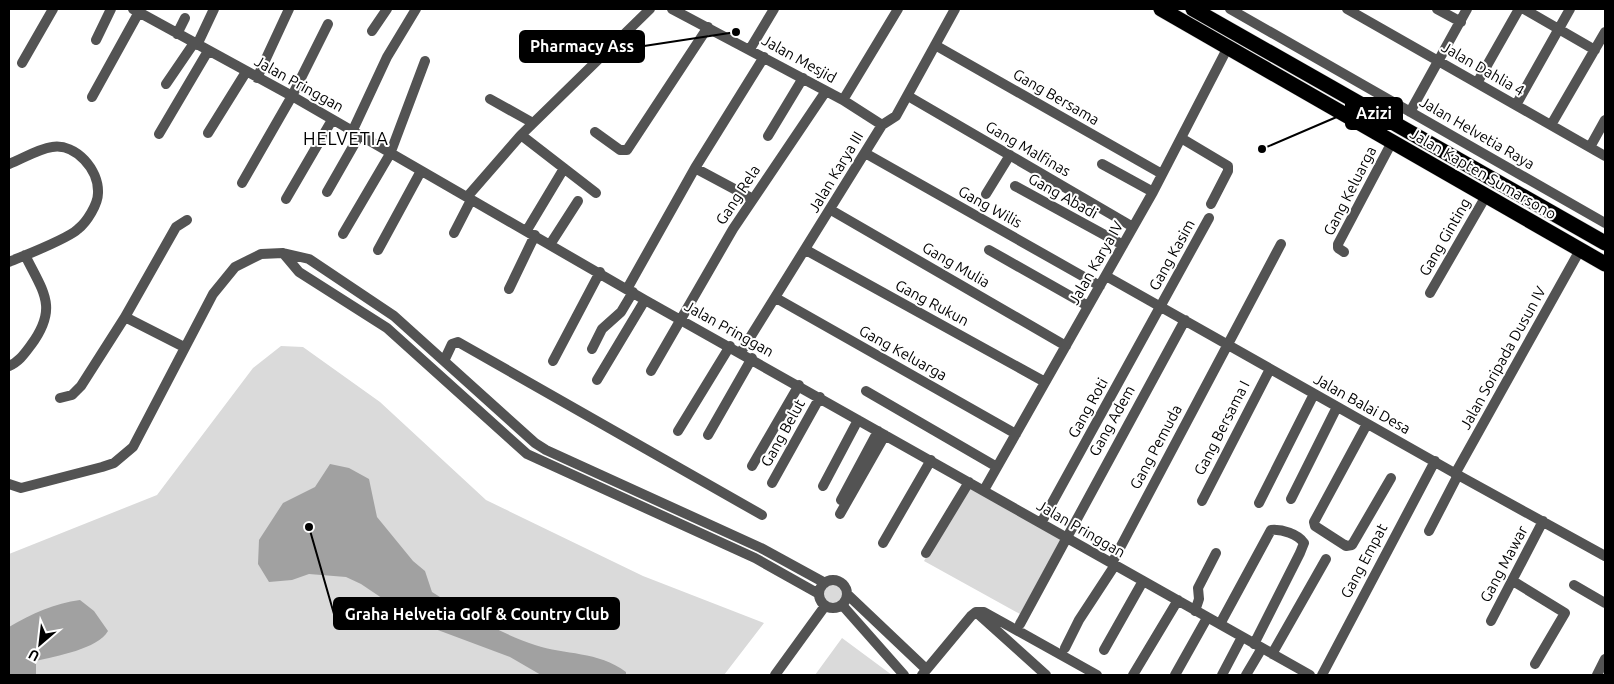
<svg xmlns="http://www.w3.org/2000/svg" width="1614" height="684" font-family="Ubuntu,sans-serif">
  <rect width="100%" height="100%" fill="#fff"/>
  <path fill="#dadada" d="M281,346L303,347L380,402L486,500L643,576L764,623L724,675H9V554L157,495L253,368Z
    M967,485L1062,538L1020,614L924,561Z
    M823 594a10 10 0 1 1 20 0a10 10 0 1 1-20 0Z
    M842,638L892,675H815Z"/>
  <path fill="#a1a1a1" d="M330,464L349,468L369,479L377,517L413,561L425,571L432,592C462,611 501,634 535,645C565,655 598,651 626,672V675H541L510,657L419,623L361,584L346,577L309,574L292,580L269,582L258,564L259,540L283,503L315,487Z
    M80,600L94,611L108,631C98,649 56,656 36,661V675H9V627C31,614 55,603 80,600Z"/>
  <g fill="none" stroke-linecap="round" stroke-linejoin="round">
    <g stroke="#dbdbdb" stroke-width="16">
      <path id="highway" d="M1161,9L1605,264
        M1193,9L1605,243"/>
    </g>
    <path stroke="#535353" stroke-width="10" d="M133,9L292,96L645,300L1310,675
      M672,9L843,100L882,125
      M1230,9L1605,223
      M1347,9L1605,156
      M1437,9L1461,22
      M1524,9L1595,50
      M372,31L387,9
      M177,34L185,18
      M96,40L111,9
      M197,45L214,9
      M935,45L1162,174
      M750,49L774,9
      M22,63L53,9
      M257,78L289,9
      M1477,83L1519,9
      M166,84L194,43
      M908,96L1133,227
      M92,97L139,12
      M490,99L533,123
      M843,100L898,9
      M1516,105L1570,9
      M1410,112L1467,9
      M1551,125L1605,32
      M352,132L387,57L416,9
      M595,132L620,150H627L708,27
      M208,133L246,72
      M159,134L208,51
      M521,135L596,193
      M768,136L803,78
      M1181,138L1228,166V171L1211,204
      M1590,147L1605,120
      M865,153L1100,286
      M9,164C22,159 38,149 52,147C76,143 99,170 98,193C98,204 87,222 78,229C68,239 23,256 9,262
      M1102,164L1153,192
      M695,168L753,199
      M242,183L292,96L328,24
      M1015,186L1123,245
      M327,192L359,136
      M986,194L1010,155
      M467,197L521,135L650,9
      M286,199L332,120
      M831,210L1066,346
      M527,230L563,170
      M454,233L471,200
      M343,234L390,154L425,61
      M551,243L578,201
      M378,250L421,171
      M806,250L1045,382
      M989,250L1088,306
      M1344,252L1338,248V244L1392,142
      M283,253L299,272L387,328L527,454L755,558L819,594
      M1106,276L1458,475L1605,556
      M509,289L535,235
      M627,289L695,168L764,57
      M1430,293L1486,196
      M776,298L1016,434
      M125,317L184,347
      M592,349L602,329L621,312L633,292
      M741,352L882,125L896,116L955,9
      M444,361L452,344L458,342L762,515
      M553,361L600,272
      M9,366C19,362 25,353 31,345C59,307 43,292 25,255
      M651,371L733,229L826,91
      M597,380L645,300
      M866,391L997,467
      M60,398L72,395L81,386L125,317L176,227L187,220
      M1367,424L1314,522L1315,526L1346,546L1352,545L1391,478
      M678,431L730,346
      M708,435L752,358
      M752,466L799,385
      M1455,474L1580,250
      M772,483L820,397
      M9,484L21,488L102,467L114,463L133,447L213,294L235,267L261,254L283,253L309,259L394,316L535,443L546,450L761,548L825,583
      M823,486L858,420
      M984,490L1153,192L1228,47
      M1291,499L1337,407
      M841,500L878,431
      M1202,501L1270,369
      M1259,503L1314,394
      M840,514L885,435
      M1041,523L1209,218
      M1429,531L1458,475
      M883,543L931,460
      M926,553L969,482
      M1112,563L1281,244
      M819 594a14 14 0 1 1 28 0a14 14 0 1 1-28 0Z
      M1513,581L1565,613L1535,664
      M1574,585L1605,603
      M848,595L926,669
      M843,606L904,675
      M1195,611L1199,599L1198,588L1216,553
      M976,612L1046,675
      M1491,621L1543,521
      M1020,624L1185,320
      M1220,624L1271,530C1282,529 1298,534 1304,543L1300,553L1254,644
      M1065,648L1079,620L1115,565
      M1104,650L1143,581
      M1272,654L1326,559
      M775,675L825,606
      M922,675L971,616L976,612H984L1097,675
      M1133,675L1178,600
      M1175,675L1207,618
      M1222,675L1242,637
      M1246,675L1262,648
      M1322,675L1435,461
      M1597,675L1605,659"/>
    <use href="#highway" stroke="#000" stroke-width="15"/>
  </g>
  <g text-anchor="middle" stroke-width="4" stroke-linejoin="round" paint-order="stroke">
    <g font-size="15" fill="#000" stroke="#fff">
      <text transform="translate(799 59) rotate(29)" y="5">Jalan Mesjid</text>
      <text transform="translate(1483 69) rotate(30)" y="5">Jalan Dahlia 4</text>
      <text transform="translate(299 84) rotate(29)" y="5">Jalan Pringgan</text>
      <text transform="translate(1056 97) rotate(30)" y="5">Gang Bersama</text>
      <text transform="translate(1477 133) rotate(30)" y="5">Jalan Helvetia Raya</text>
      <text transform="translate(1028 149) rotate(30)" y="5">Gang Malfinas</text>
      <text transform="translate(836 172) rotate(-59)" y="5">Jalan Karya III</text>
      <text transform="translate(1483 174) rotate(30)" y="5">Jalan Kapten Sumarsono</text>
      <text transform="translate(1350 191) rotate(-63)" y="5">Gang Keluarga</text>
      <text transform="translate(738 195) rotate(-57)" y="5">Gang Rela</text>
      <text transform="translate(1063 196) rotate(29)" y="5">Gang Abadi</text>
      <text transform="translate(990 207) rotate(29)" y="5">Gang Wilis</text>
      <text transform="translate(1445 237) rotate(-60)" y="5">Gang Ginting</text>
      <text transform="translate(1172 255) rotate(-61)" y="5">Gang Kasim</text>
      <text transform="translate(1096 263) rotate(-60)" y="5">Jalan Karya IV</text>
      <text transform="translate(956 265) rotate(30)" y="5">Gang Mulia</text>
      <text transform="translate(932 303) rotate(28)" y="5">Gang Rukun</text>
      <text transform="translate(729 329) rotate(29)" y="5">Jalan Pringgan</text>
      <text transform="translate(903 353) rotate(29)" y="5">Gang Keluarga</text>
      <text transform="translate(1503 358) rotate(-61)" y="5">Jalan Soripada Dusun IV</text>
      <text transform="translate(1362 404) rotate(29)" y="5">Jalan Balai Desa</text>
      <text transform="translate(1088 408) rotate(-61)" y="5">Gang Roti</text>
      <text transform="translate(1112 421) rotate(-61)" y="5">Gang Adem</text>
      <text transform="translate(1222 428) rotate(-63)" y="5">Gang Bersama I</text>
      <text transform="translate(783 433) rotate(-61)" y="5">Gang Belut</text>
      <text transform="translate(1156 447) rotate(-62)" y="5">Gang Pemuda</text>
      <text transform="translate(1081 529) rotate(30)" y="5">Jalan Pringgan</text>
      <text transform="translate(1364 561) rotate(-62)" y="5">Gang Empat</text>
      <text transform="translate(1504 564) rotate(-62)" y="5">Gang Mawar</text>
    </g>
    <g font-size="18" letter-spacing="1" fill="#000" stroke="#fff">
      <text x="346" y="145">HELVETIA</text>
    </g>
  </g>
  <path fill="none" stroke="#000" stroke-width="2" d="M736 32L644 46M1262 149L1346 113M309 527L334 614"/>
  <g fill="#000" stroke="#fff" stroke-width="2">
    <circle cx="736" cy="32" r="5"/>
    <circle cx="1262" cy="149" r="5"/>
    <circle cx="309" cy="527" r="5"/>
  </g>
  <g fill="#000" stroke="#000" stroke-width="2">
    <rect x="520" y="31" width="124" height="31" rx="5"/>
    <rect x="1346" y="98" width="56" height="31" rx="5"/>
    <rect x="334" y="598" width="285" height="31" rx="5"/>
  </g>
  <g font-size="16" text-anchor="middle" font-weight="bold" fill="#fff">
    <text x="582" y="52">Pharmacy Ass</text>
    <text x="1374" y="119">Azizi</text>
    <text x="477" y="620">Graha Helvetia Golf &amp; Country Club</text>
  </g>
  <rect width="1614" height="684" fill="none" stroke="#000000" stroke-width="20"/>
  <g transform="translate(40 644) rotate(208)" stroke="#ffffff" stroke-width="4" paint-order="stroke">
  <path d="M0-4L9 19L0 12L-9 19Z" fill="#000000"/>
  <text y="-8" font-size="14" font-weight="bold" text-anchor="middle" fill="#000000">U</text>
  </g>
</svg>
